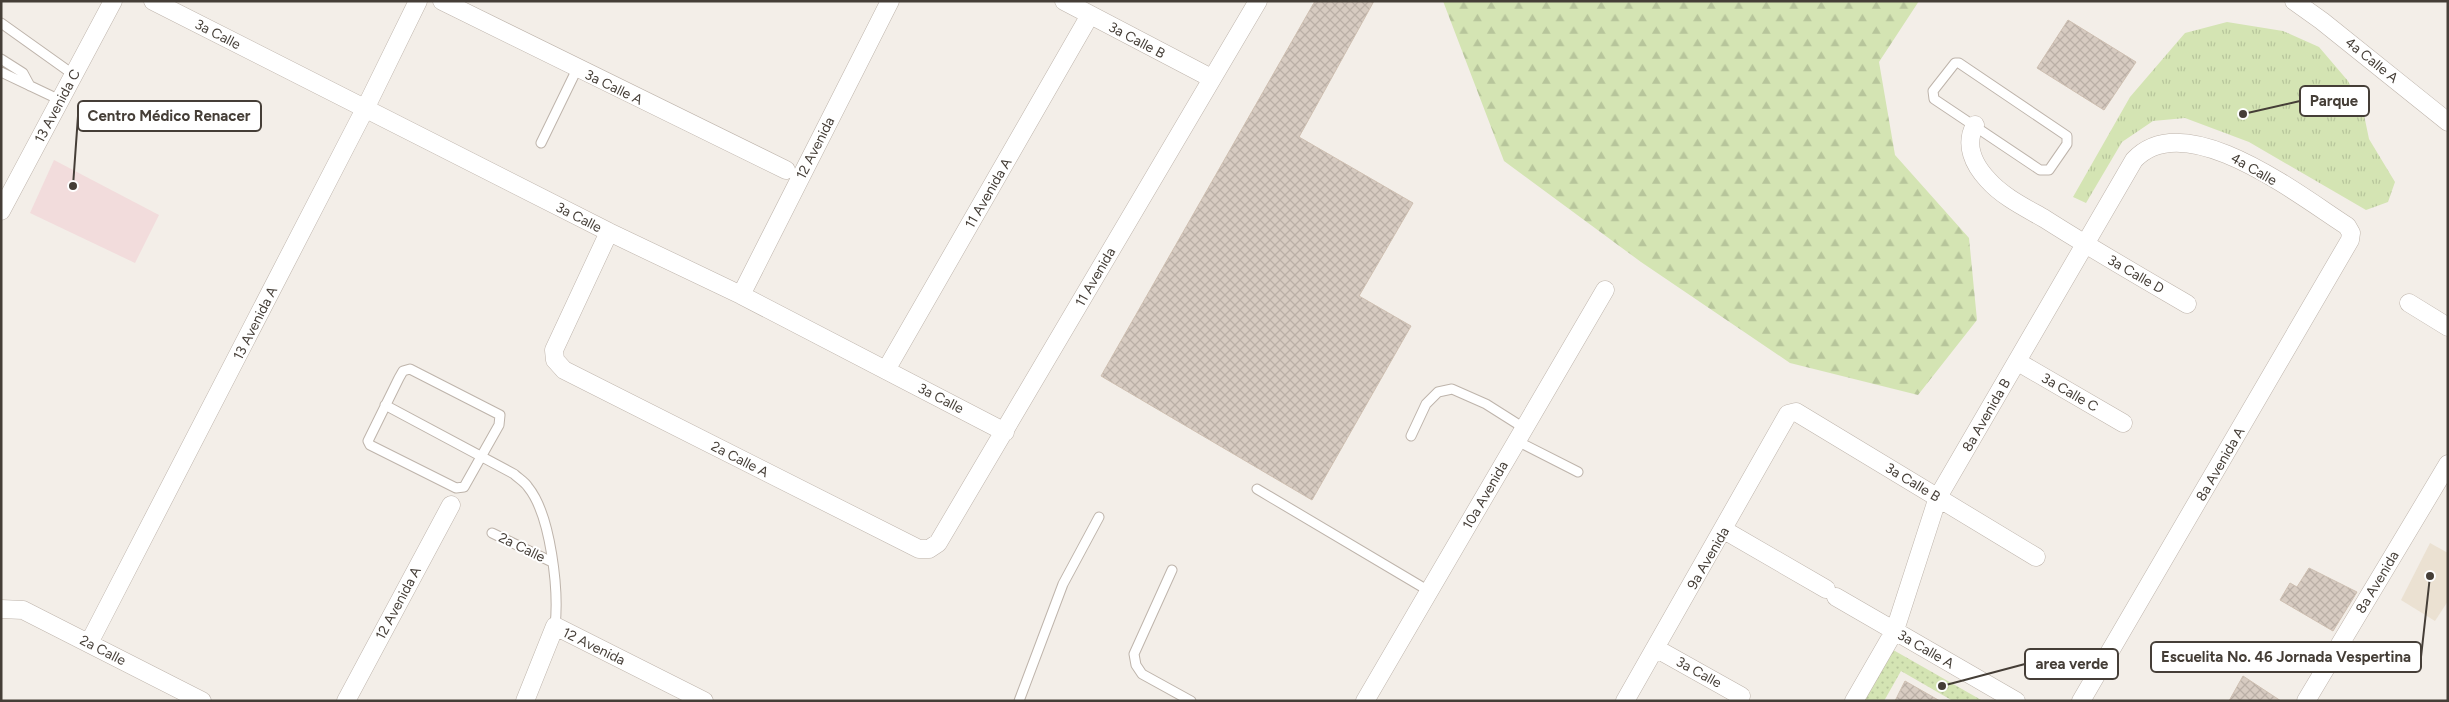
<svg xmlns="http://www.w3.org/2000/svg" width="2449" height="702" font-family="Figtree,sans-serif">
  <defs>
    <pattern id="grass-tufts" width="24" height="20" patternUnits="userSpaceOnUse" patternTransform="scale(1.25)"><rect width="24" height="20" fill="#d4e4b3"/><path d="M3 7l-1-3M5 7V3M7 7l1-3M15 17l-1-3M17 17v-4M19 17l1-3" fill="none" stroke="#b7c59b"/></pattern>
    <pattern id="forest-firs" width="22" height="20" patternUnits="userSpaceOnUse" patternTransform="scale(1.25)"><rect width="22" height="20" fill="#d4e4b3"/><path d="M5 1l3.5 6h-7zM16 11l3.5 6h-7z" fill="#b7c59b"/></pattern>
    <pattern id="garden-dots" width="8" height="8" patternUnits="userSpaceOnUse" patternTransform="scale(1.25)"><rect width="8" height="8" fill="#d4e4b3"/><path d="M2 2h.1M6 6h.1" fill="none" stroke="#b7c59b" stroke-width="1.8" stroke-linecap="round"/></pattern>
    <pattern id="building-cross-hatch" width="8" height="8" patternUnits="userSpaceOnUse" patternTransform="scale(1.25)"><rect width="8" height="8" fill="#d7cbc1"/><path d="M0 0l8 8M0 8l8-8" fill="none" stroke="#baafa6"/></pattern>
  </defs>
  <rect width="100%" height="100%" fill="#f3eee8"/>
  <path fill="#ebe1d2" d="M2430,543L2448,553V601L2435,621L2401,600Z"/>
  <path fill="#f2dcdc" d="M54,160L159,215L135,263L30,213Z"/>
  <path fill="url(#grass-tufts)" d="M2227,22L2283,31L2319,47L2348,81L2363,110L2369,139L2395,182L2388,202L2366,210L2249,142L2185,118L2153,121L2122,142L2086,203L2073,197L2130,97L2185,33Z"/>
  <path fill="url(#forest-firs)" d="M1443,1H1919L1879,62L1895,155L1969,238L1977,320L1918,395L1790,363L1641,262L1504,161Z"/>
  <path fill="url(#garden-dots)" d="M1888,647L1983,701H1953L1901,671L1884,701H1858Z"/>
  <path fill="url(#building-cross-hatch)" stroke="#cebfb1" d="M1315,1H1374L1299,137L1413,203L1359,296L1411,326L1312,500L1101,376Z
    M2068,20L2136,62L2104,110L2037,68Z
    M2309,568L2357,592L2333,631L2280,600L2290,583L2297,587Z
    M2243,676L2281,701H2229Z
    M1905,681L1940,701H1895Z"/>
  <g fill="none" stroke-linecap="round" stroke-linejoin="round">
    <g stroke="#beb4ab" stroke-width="11">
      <path id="lane" d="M1,23L74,75
        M1,59L23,73L30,86
        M1955,63H1959L2067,136V144L2049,170H2040L1934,99L1933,91Z
        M1,72L60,100
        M541,143L577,69
        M410,369L500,415L499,425L464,487L456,488L370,445L368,441L399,378L403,371Z
        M385,405L514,474C518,478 525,482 528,487C551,515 559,591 555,626
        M1411,436L1426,404L1438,392L1452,389L1486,404L1524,428
        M1517,441L1578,472
        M1257,489L1429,591
        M492,533L552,562
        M1172,570L1134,654L1136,665L1142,674L1191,701
        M1019,701L1063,584L1099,517"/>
    </g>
    <g stroke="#beb4ab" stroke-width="19">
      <path id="street" d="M153,1L609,232L741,295L1005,432
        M442,1L786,170
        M1064,1L1211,78
        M2294,1L2322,21L2448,122
        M1975,125C1964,145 1974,165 1988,180C2003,197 2026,208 2045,219C2092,249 2139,276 2187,304
        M1,211L113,1
        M609,232L554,350L555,360L564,370L919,549H929L938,543L1258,1
        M741,295L890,1
        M2409,303L2448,327
        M2018,362L2123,423
        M886,370L1090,15
        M1724,530L1826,589
        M1836,597L2016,701
        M1,609L23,610L202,701
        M89,643L365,109L418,1
        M1657,649L1741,696
        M346,701L451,505
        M525,701L555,626L704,701
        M1365,701L1605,290
        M1625,701L1788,414L1796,412L2036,557
        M1854,701L1895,630L1938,497L2134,160C2185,105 2300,196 2347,226L2351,233L2350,240L2081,701
        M2306,701L2448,464"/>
    </g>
    <use href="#lane" stroke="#fff" stroke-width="9"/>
    <use href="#street" stroke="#fff" stroke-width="18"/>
  </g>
  <g text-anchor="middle" stroke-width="4" stroke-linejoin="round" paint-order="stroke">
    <g font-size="14" fill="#453e37" stroke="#fff">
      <text transform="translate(218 34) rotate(27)" y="5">3a Calle</text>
      <text transform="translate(1137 40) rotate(28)" y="5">3a Calle B</text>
      <text transform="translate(2372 60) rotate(39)" y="5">4a Calle A</text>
      <text transform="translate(614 87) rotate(26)" y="5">3a Calle A</text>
      <text transform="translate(57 106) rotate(-62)" y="5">13 Avenida C</text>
      <text transform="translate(815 148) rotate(-63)" y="5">12 Avenida</text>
      <text transform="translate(2254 169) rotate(30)" y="5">4a Calle</text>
      <text transform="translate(988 193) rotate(-60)" y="5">11 Avenida A</text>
      <text transform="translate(579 217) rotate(27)" y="5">3a Calle</text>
      <text transform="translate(2136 274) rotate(30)" y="5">3a Calle D</text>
      <text transform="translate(1095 277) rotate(-60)" y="5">11 Avenida</text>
      <text transform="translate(255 323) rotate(-63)" y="5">13 Avenida A</text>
      <text transform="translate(2070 392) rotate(30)" y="5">3a Calle C</text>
      <text transform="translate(941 398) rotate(27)" y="5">3a Calle</text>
      <text transform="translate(1986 415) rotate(-60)" y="5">8a Avenida B</text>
      <text transform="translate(740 459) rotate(27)" y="5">2a Calle A</text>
      <text transform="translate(2220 464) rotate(-60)" y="5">8a Avenida A</text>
      <text transform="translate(1913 482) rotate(31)" y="5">3a Calle B</text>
      <text transform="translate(1485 495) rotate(-60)" y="5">10a Avenida</text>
      <text transform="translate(522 547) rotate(26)" y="5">2a Calle</text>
      <text transform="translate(1708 558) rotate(-60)" y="5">9a Avenida</text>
      <text transform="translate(2377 582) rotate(-59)" y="5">8a Avenida</text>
      <text transform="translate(398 603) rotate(-62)" y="5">12 Avenida A</text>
      <text transform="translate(594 646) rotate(26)" y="5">12 Avenida</text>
      <text transform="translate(1926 649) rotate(30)" y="5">3a Calle A</text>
      <text transform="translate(103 650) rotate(27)" y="5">2a Calle</text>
      <text transform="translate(1699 672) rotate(29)" y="5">3a Calle</text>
    </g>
  </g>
  <path fill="none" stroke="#453e37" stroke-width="2" d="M2243 114L2300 101M73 186L78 116M2430 576L2421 657M1942 686L2025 664"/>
  <g fill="#453e37" stroke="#fff" stroke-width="2">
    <circle cx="2243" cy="114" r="5"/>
    <circle cx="73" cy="186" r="5"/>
    <circle cx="2430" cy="576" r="5"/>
    <circle cx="1942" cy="686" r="5"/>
  </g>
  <g fill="#fff" stroke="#453e37" stroke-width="2">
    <rect x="2300" y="86" width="69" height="30" rx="5"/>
    <rect x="78" y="101" width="183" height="30" rx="5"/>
    <rect x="2151" y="642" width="270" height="30" rx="5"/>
    <rect x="2025" y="649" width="93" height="30" rx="5"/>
  </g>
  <g font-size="15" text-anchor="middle" font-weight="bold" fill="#453e37">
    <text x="2334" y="106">Parque</text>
    <text x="169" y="121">Centro Médico Renacer</text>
    <text x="2286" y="662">Escuelita No. 46 Jornada Vespertina</text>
    <text x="2072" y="669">area verde</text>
  </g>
  <rect width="2449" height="702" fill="none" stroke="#453e37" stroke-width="5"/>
</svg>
